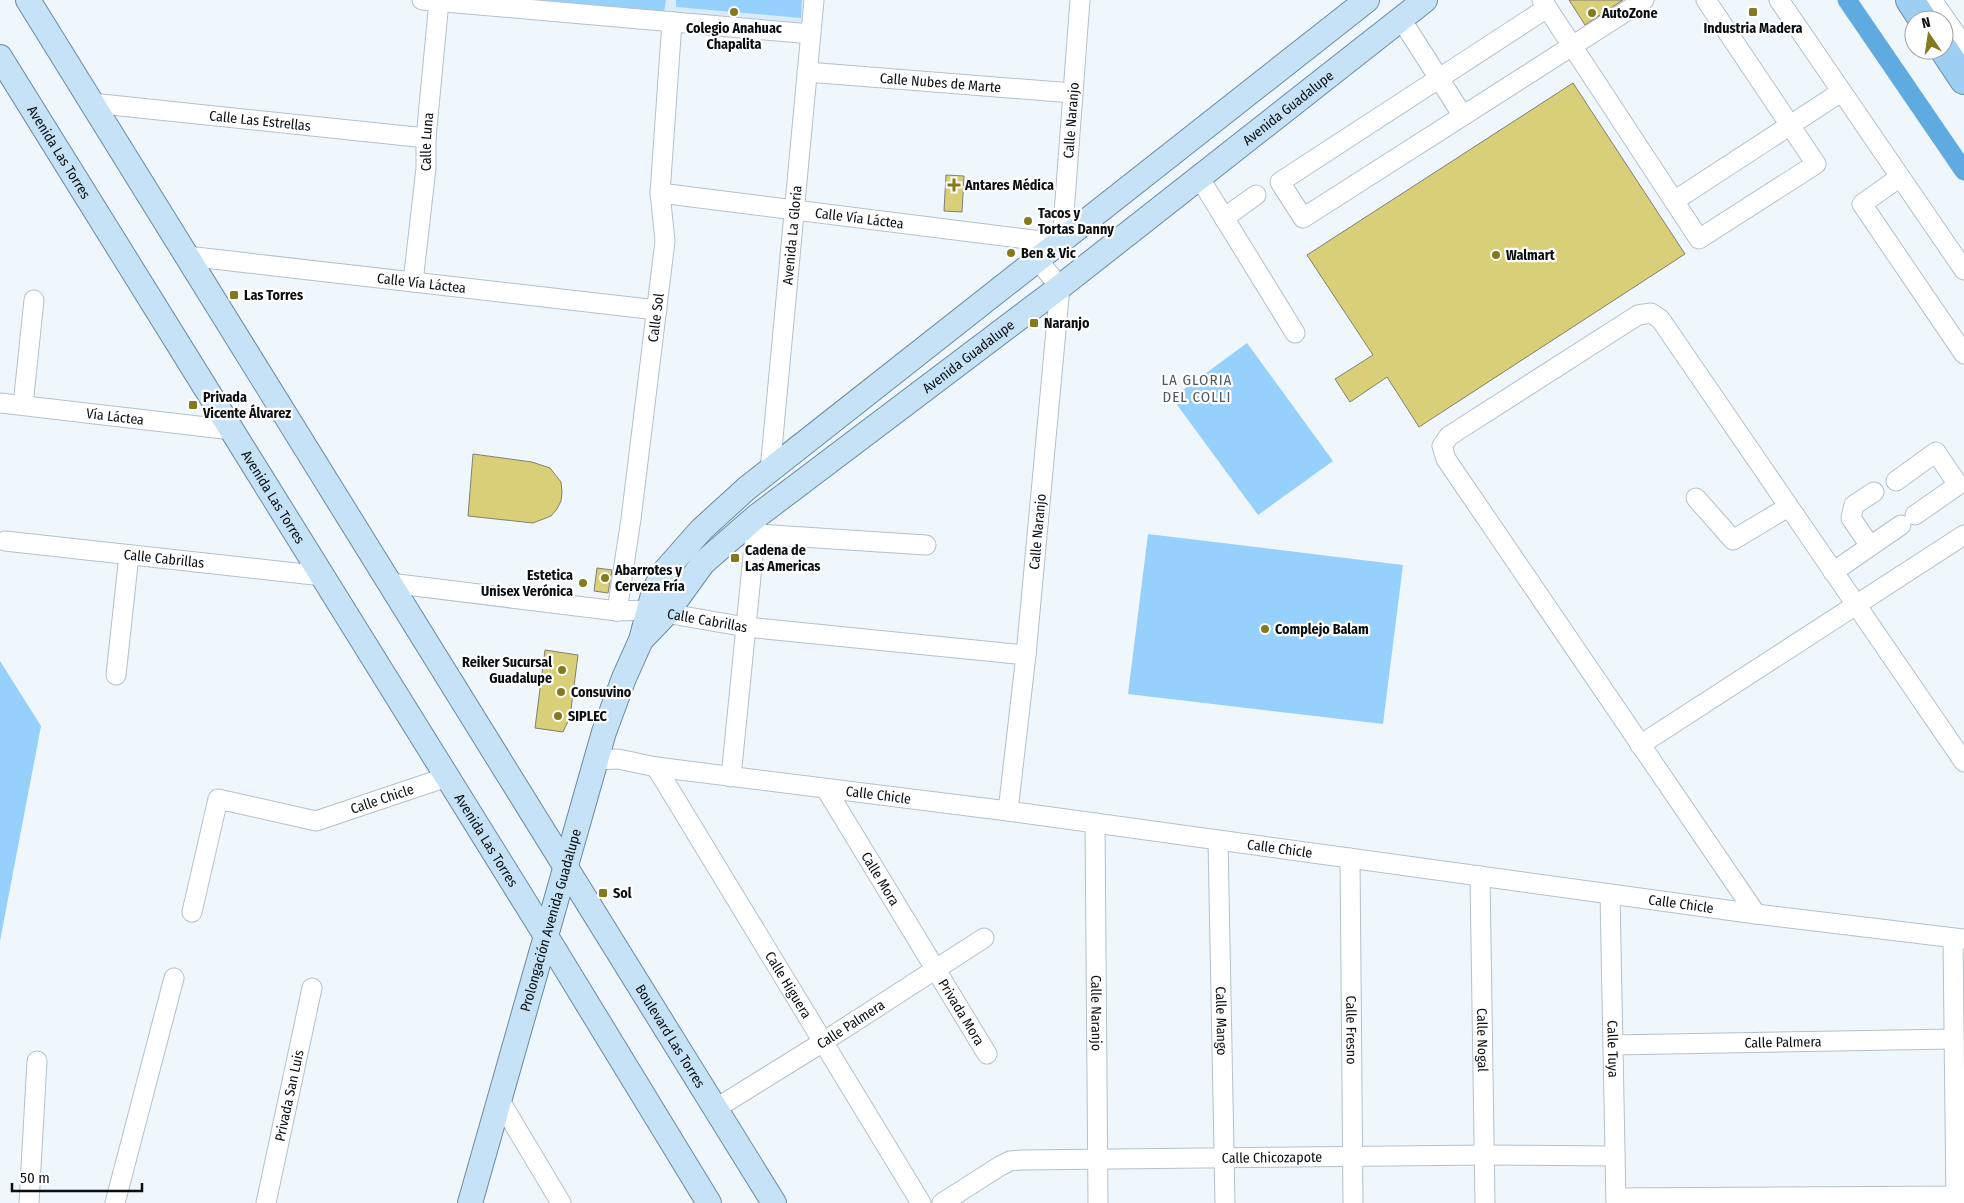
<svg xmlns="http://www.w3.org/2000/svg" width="1964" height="1203" font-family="'Fira Sans Condensed',sans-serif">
  <rect width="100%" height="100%" fill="#eff7fd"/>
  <path fill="#d9ecfc" d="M523,0H806L804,24Z"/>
  <path fill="#96d0fc" d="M539,0H666L664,12Z
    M676,0H802L801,18L676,7Z
    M1247,343L1333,461L1258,515L1172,398Z
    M1148,534L1403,565L1383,724L1128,694Z
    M0,661L41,726L0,941Z"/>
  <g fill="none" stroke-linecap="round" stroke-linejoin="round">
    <path stroke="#5fabe1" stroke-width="19" d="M1847,0L1964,171"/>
  </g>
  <path fill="#d9cf78" stroke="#818073" d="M1569,0H1623L1585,25Z
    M1573,83L1685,254L1419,427L1387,377L1350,402L1335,379L1373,355L1307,255Z
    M946,175L964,176L962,212L944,211Z
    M473,454L532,462L550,468L561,482L562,492L561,501L557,509L551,516L533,523L468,516Z
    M597,568L612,570L608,593L594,591Z
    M545,650L578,655L570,717L563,732L535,728Z"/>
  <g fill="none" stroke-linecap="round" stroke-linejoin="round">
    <g stroke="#b4c1ca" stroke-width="21">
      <g id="minor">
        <path d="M422,0L811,34"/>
        <path d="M1542,0L1699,239L1816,164L1706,0"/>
        <path d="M1779,0L1964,270"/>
        <path d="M1932,0L1964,46"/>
        <path d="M1547,8L1280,182L1303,218L1644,0"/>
        <path d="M1401,19L1463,116"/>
        <path id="s1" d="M807,72L1073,93"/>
        <path id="s2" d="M92,103L426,138"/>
        <path d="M1199,177L1295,333"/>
        <path d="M1900,177L1862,204L1964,354"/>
        <path id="s3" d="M660,193L1058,243"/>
        <path d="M1674,201L1841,92"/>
        <path d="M1224,218L1256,195"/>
        <path id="s4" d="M1062,240L1080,0"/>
        <path id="s5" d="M187,256L657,310"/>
        <path id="s6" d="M413,282L426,168V138L439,1"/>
        <path id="s7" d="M0,403L232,430"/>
        <path d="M23,405L34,300"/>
        <path id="s8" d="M770,470L814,0"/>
        <path d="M1896,481L1936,452L1958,485L1915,515"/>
        <path d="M1696,498L1733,540L1788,507"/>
        <path d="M756,534L926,545"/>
        <path id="s9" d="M5,541L323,576"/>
        <path d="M1870,546L1851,518L1854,505L1874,492"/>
        <path d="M1833,572L1901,525"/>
        <path id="s10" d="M390,583L617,611L648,610L746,627L1026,655"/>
        <path id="s11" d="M617,611L631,519L665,241L660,193L672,22"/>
        <path d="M116,675L129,555"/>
        <path d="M1640,745L1964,535"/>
        <path id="s12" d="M596,760L618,759L656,767L1008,811L1756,914L1964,939"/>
        <path id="s13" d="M656,767L921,1203"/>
        <path d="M731,777L757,516"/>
        <path id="s14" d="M826,789L987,1054"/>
        <path id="s15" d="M1008,811L1026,655L1060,287L1037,259"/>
        <path id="s16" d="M1095,823L1098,1203"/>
        <path id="s17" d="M1218,840L1225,1203"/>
        <path id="s18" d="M1350,858L1353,1203"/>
        <path id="s19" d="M1480,876L1485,1203"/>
        <path id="s20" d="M1610,894L1616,1203"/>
        <path id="s21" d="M192,912L218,799L316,821L447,777"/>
        <path d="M1756,914L1446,459L1442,446L1449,436L1638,315L1651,313L1660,319L1665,326L1964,762"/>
        <path d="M1953,939L1956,1203"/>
        <path id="s22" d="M1613,1045L1953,1039"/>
        <path d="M500,1101L561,1203"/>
        <path id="s23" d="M715,1109L823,1042L984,938"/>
        <path d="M1616,1198L1964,1196"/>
        <path d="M29,1203L37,1061"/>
        <path d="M115,1203L174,978"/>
        <path id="s24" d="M266,1203L312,988"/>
        <path id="s25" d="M942,1203L1000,1166L1010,1161L1022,1160L1485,1155L1615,1156"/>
      </g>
    </g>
    <g stroke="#6a8ba3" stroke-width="26">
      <g id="major">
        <path id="s26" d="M28,0L774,1203"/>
        <path id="s27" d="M0,57L546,936L709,1203"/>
        <path id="s28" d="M642,639L666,614L703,563L757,516L1060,287L1425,0"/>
        <path id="s29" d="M470,1203L604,732L624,678L641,640L654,591L663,573L701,530L746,489L1367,0"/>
      </g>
    </g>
    <g stroke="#6a8ba3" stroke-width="30">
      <path id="highway" d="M1910,0L1923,20
        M1944,50L1964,80"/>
    </g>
    <use href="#minor" stroke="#fff" stroke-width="19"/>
    <use href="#major" stroke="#c5e2f7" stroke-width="24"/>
    <use href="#highway" stroke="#9ecef2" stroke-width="28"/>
  </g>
  <g fill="#83791e" stroke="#fff" stroke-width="2">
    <circle cx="734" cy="12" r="5"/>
    <rect x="1748" y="7" width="10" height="10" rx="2.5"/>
    <circle cx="1592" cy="13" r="5"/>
    <path d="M951.5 177.5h5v5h5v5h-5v5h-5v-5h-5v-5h5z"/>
    <circle cx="1028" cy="221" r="5"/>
    <circle cx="1011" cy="253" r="5"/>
    <circle cx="1496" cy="255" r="5"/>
    <rect x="229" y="290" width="10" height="10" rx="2.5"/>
    <rect x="1029" y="318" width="10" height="10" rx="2.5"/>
    <rect x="188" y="400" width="10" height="10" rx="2.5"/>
    <rect x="730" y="553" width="10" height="10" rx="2.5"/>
    <circle cx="605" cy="578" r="5"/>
    <circle cx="583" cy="583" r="5"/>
    <circle cx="1265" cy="629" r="5"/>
    <circle cx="562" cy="670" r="5"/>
    <circle cx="561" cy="692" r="5"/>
    <circle cx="558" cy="716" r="5"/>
    <rect x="598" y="888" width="10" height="10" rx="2.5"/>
  </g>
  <g text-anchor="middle" stroke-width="4.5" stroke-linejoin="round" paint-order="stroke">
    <g font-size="14" font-weight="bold" fill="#0a0e11" stroke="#fff" text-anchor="start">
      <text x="1602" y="18">AutoZone</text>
      <text x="734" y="33" text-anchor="middle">Colegio Anahuac<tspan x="734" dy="16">Chapalita</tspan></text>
      <text x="1753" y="33" text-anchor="middle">Industria Madera</text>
      <text x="965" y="190">Antares Médica</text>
      <text x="1038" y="218">Tacos y<tspan x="1038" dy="16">Tortas Danny</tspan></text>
      <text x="1021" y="258">Ben &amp; Vic</text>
      <text x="1506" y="260">Walmart</text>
      <text x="244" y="300">Las Torres</text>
      <text x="1044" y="328">Naranjo</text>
      <text x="203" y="402">Privada<tspan x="203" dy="16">Vicente Álvarez</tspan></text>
      <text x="745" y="555">Cadena de<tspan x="745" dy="16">Las Americas</tspan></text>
      <text x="615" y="575">Abarrotes y<tspan x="615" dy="16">Cerveza Fría</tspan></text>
      <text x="573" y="580" text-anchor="end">Estetica<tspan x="573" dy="16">Unisex Verónica</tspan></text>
      <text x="1275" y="634">Complejo Balam</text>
      <text x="552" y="667" text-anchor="end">Reiker Sucursal<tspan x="552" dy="16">Guadalupe</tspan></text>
      <text x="571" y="697">Consuvino</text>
      <text x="568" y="721">SIPLEC</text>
      <text x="613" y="898">Sol</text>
    </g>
    <g font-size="14" fill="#0a0e11" stroke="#fff">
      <text dy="5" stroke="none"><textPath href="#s1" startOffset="134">Calle Nubes de Marte</textPath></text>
      <text dy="5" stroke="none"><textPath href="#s28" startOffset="839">Avenida Guadalupe</textPath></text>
      <text dy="5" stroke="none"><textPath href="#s4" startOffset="120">Calle Naranjo</textPath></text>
      <text dy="5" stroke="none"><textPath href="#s2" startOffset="169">Calle Las Estrellas</textPath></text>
      <text dy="5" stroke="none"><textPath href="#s6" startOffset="141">Calle Luna</textPath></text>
      <text dy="5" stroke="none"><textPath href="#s27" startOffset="112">Avenida Las Torres</textPath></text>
      <text dy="5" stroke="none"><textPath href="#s3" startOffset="201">Calle Vía Láctea</textPath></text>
      <text dy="5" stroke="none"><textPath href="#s8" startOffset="236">Avenida La Gloria</textPath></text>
      <text dy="5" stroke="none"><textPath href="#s5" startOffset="236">Calle Vía Láctea</textPath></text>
      <text dy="5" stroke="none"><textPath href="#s11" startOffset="296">Calle Sol</textPath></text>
      <text dy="5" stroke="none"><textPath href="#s28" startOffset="434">Avenida Guadalupe</textPath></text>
      <text dy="5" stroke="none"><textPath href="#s7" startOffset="116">Vía Láctea</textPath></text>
      <text dy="5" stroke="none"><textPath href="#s27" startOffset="518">Avenida Las Torres</textPath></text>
      <text dy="5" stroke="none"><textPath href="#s15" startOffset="281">Calle Naranjo</textPath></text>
      <text dy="5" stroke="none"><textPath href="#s9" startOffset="160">Calle Cabrillas</textPath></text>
      <text dy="5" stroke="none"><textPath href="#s10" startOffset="320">Calle Cabrillas</textPath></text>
      <text dy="5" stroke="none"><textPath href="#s12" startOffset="285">Calle Chicle</textPath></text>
      <text dy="5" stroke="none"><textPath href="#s21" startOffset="286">Calle Chicle</textPath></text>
      <text dy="5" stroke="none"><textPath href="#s27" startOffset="922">Avenida Las Torres</textPath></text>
      <text dy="5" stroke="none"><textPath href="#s12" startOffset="690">Calle Chicle</textPath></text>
      <text dy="5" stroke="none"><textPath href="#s14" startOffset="105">Calle Mora</textPath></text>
      <text dy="5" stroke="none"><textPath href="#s12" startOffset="1095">Calle Chicle</textPath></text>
      <text dy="5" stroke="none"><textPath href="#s29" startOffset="294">Prolongación Avenida Guadalupe</textPath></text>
      <text dy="5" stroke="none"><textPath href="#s13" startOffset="255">Calle Higuera</textPath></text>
      <text dy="5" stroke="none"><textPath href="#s14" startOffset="261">Privada Mora</textPath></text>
      <text dy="5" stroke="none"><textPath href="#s16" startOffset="190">Calle Naranjo</textPath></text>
      <text dy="5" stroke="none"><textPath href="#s17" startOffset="181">Calle Mango</textPath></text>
      <text dy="5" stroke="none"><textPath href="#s23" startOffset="160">Calle Palmera</textPath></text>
      <text dy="5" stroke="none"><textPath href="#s18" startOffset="172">Calle Fresno</textPath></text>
      <text dy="5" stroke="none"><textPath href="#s26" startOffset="1219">Boulevard Las Torres</textPath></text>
      <text dy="5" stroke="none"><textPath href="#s19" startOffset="164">Calle Nogal</textPath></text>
      <text dy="5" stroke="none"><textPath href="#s22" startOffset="170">Calle Palmera</textPath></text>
      <text dy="5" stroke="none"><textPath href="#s20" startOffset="155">Calle Tuya</textPath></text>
      <text dy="5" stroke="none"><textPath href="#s24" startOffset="110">Privada San Luis</textPath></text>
      <text dy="5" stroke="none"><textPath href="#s25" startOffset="342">Calle Chicozapote</textPath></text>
    </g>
    <g font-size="15" letter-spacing="1" fill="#4e5861" stroke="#fff">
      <text x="1197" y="385">LA GLORIA<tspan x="1197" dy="17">DEL COLLI</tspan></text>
    </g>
  </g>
  <g transform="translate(1929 35) rotate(347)"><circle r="24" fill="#ffffff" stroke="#9d9fa0"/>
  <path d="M0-4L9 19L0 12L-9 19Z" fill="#83791e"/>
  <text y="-8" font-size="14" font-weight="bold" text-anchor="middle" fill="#0a0e11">N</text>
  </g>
  <path d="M12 1183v8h130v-8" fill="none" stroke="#0a0e11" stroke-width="2.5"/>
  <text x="20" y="1183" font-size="15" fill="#0a0e11" stroke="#ffffff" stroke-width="4" paint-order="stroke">50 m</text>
</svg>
